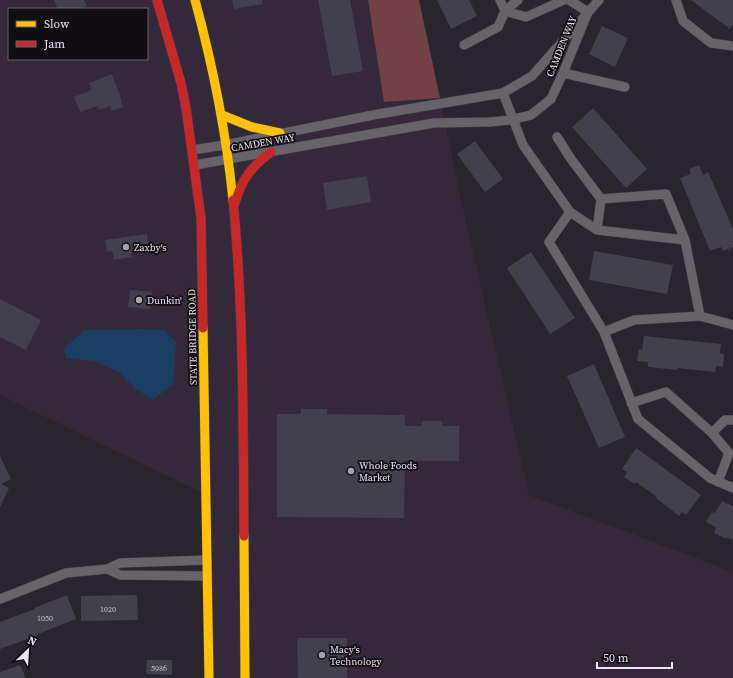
<svg xmlns="http://www.w3.org/2000/svg" width="733" height="678" font-family="'Source Serif 4',serif">
  <rect width="100%" height="100%" fill="#29252c"/>
  <path fill="#33293a" fill-rule="evenodd" d="M0,0H368L384,101L440,98L461,200L529,495L733,572V678H212L209,496L0,395ZM9,9H147V59H9Z"/>
  <path fill="#724146" d="M368,0H419L440,98L384,102Z"/>
  <path fill="#193e61" d="M141,329L164,330L176,342L173,384L153,400L136,389L120,373L95,361L66,358L64,349L84,330Z"/>
  <path fill="#42404c" d="M54,0H84L87,6L79,9H58Z
    M232,0H262V4L234,9Z
    M318,0H350L363,71L332,76Z
    M437,0H469L477,16L451,29Z
    M691,0H733V24L730,29Z
    M602,26L628,38L615,67L589,54Z
    M112,74L122,102H121L123,107L112,111L110,106L99,110L97,106L80,112L74,97L92,90L89,83Z
    M593,108L647,169L626,188L572,127Z
    M475,141L503,179L485,192L457,154Z
    M699,165L703,175L708,172L733,229V247L723,251L721,247L710,251L680,178L691,174L689,169Z
    M367,176L371,202L327,210L323,183Z
    M147,234L149,251L131,253L132,257L114,260L113,251L107,252L105,240Z
    M594,251L673,265L667,294L589,280Z
    M531,252L575,318L550,334L507,268Z
    M130,290L152,292L150,309L128,307Z
    M0,299L41,320L26,350L0,337Z
    M644,336L721,344L720,353L724,354L723,367L716,366L715,372L677,368V370L648,367V362L637,361L639,349L642,350Z
    M594,364L625,437L599,448L567,376Z
    M301,409H327V414H329L405,415V426H422V421H442V426H459V461H405L404,518L277,517V414H299L301,413Z
    M636,448L701,495L686,515L682,512L679,516L656,498L657,497L636,482L635,484L624,477L627,472L622,469Z
    M0,456L11,479L1,484L9,488L0,507Z
    M722,501L733,506V540L727,537L726,539L714,533L716,527L706,522L712,512L715,513Z
    M67,595L76,619L38,634V635L0,649V622L35,609L34,608Z
    M137,595L138,620L81,621V596Z
    M297,638H347V678H298Z
    M147,660H172V675L146,674Z
    M20,665L26,678H0V672Z"/>
  <g fill="none" stroke-linecap="round" stroke-linejoin="round">
    <g stroke="#454248" stroke-width="10">
      <path id="street" d="M500,0L505,11L526,17L564,0
        M569,0L588,12
        M676,0L683,21L711,43L733,46
        M464,45L498,27L505,11L518,0
        M563,73L625,87
        M503,93L523,145L570,212L549,242L604,332L638,419L710,478L733,488
        M557,137L571,159L601,199
        M192,150L225,145L373,115L503,93L532,76L599,0
        M195,165L434,123L490,122L510,120L531,115L551,99L563,73L588,12
        M570,212L597,230L685,240L700,316L634,320L604,332
        M597,230L601,199L666,194L685,240
        M700,316L733,325
        M631,403L666,392L712,433L725,420H733
        M712,433L729,453L718,482
        M107,569L120,575L207,576
        M0,599L66,573L107,569L120,563L207,560"/>
    </g>
    <g stroke="#454248" stroke-width="10">
      <path id="slow" d="M195,0C213,66 226,132 233,200
        M222,115L252,127L280,133
        M203,328L209,678
        M244,536L245,678"/>
    </g>
    <g stroke="#454248" stroke-width="10">
      <path id="jam" d="M157,0L181,83L186,108L201,218L203,328
        M233,200C244,312 243,424 244,536
        M235,203C242,179 251,167 271,152"/>
    </g>
    <use href="#street" stroke="#676469" stroke-width="9"/>
    <use href="#slow" stroke="#ffc107" stroke-width="9"/>
    <use href="#jam" stroke="#c62828" stroke-width="9"/>
  </g>
  <g fill="#a7a2ab" stroke="#100d13" stroke-width="1.5">
    <circle cx="126" cy="247" r="4"/>
    <circle cx="139" cy="300" r="4"/>
    <circle cx="351" cy="471" r="4"/>
    <circle cx="322" cy="655" r="4"/>
  </g>
  <g text-anchor="middle" stroke-width="3.5" stroke-linejoin="round" paint-order="stroke">
    <g font-size="8" fill="#c1bcc6">
      <text x="108" y="612">1020</text>
      <text x="45" y="621">1050</text>
      <text x="159" y="671">5986</text>
    </g>
    <g font-size="10" fill="#ebe6ef" stroke="#100d13">
      <text transform="translate(561 46) rotate(-68)" y="4">CAMDEN WAY</text>
      <text transform="translate(263 142) rotate(-10)" y="4">CAMDEN WAY</text>
      <text transform="translate(192 337) rotate(-91)" y="4">STATE BRIDGE ROAD</text>
    </g>
    <g font-size="10" fill="#ebe6ef" stroke="#100d13" text-anchor="start">
      <text x="134" y="251">Zaxby's</text>
      <text x="147" y="304">Dunkin'</text>
      <text x="359" y="469">Whole Foods<tspan x="359" dy="12">Market</tspan></text>
      <text x="330" y="653">Macy's<tspan x="330" dy="12">Technology</tspan></text>
    </g>
  </g>
  <rect x="8" y="8" width="140" height="52" fill="#100d13" stroke="#68646b"/>
  <rect x="16" y="21" width="20" height="6" fill="#ffc107" stroke="#68646b"/>
  <text x="44" y="28" font-size="12" fill="#ebe6ef">Slow</text>
  <rect x="16" y="41" width="20" height="6" fill="#c62828" stroke="#68646b"/>
  <text x="44" y="48" font-size="12" fill="#ebe6ef">Jam</text>
  <g transform="translate(28 650) rotate(25)" stroke="#100d13" stroke-width="3" paint-order="stroke">
  <path d="M0-3L7 15L0 10L-7 15Z" fill="#ebe6ef"/>
  <text y="-6" font-size="11" font-weight="bold" text-anchor="middle" fill="#ebe6ef">N</text>
  </g>
  <path d="M597 662v6h75v-6" fill="none" stroke="#ebe6ef" stroke-width="2"/>
  <text x="603" y="662" font-size="12" fill="#ebe6ef" stroke="#100d13" stroke-width="3" paint-order="stroke">50 m</text>
</svg>
